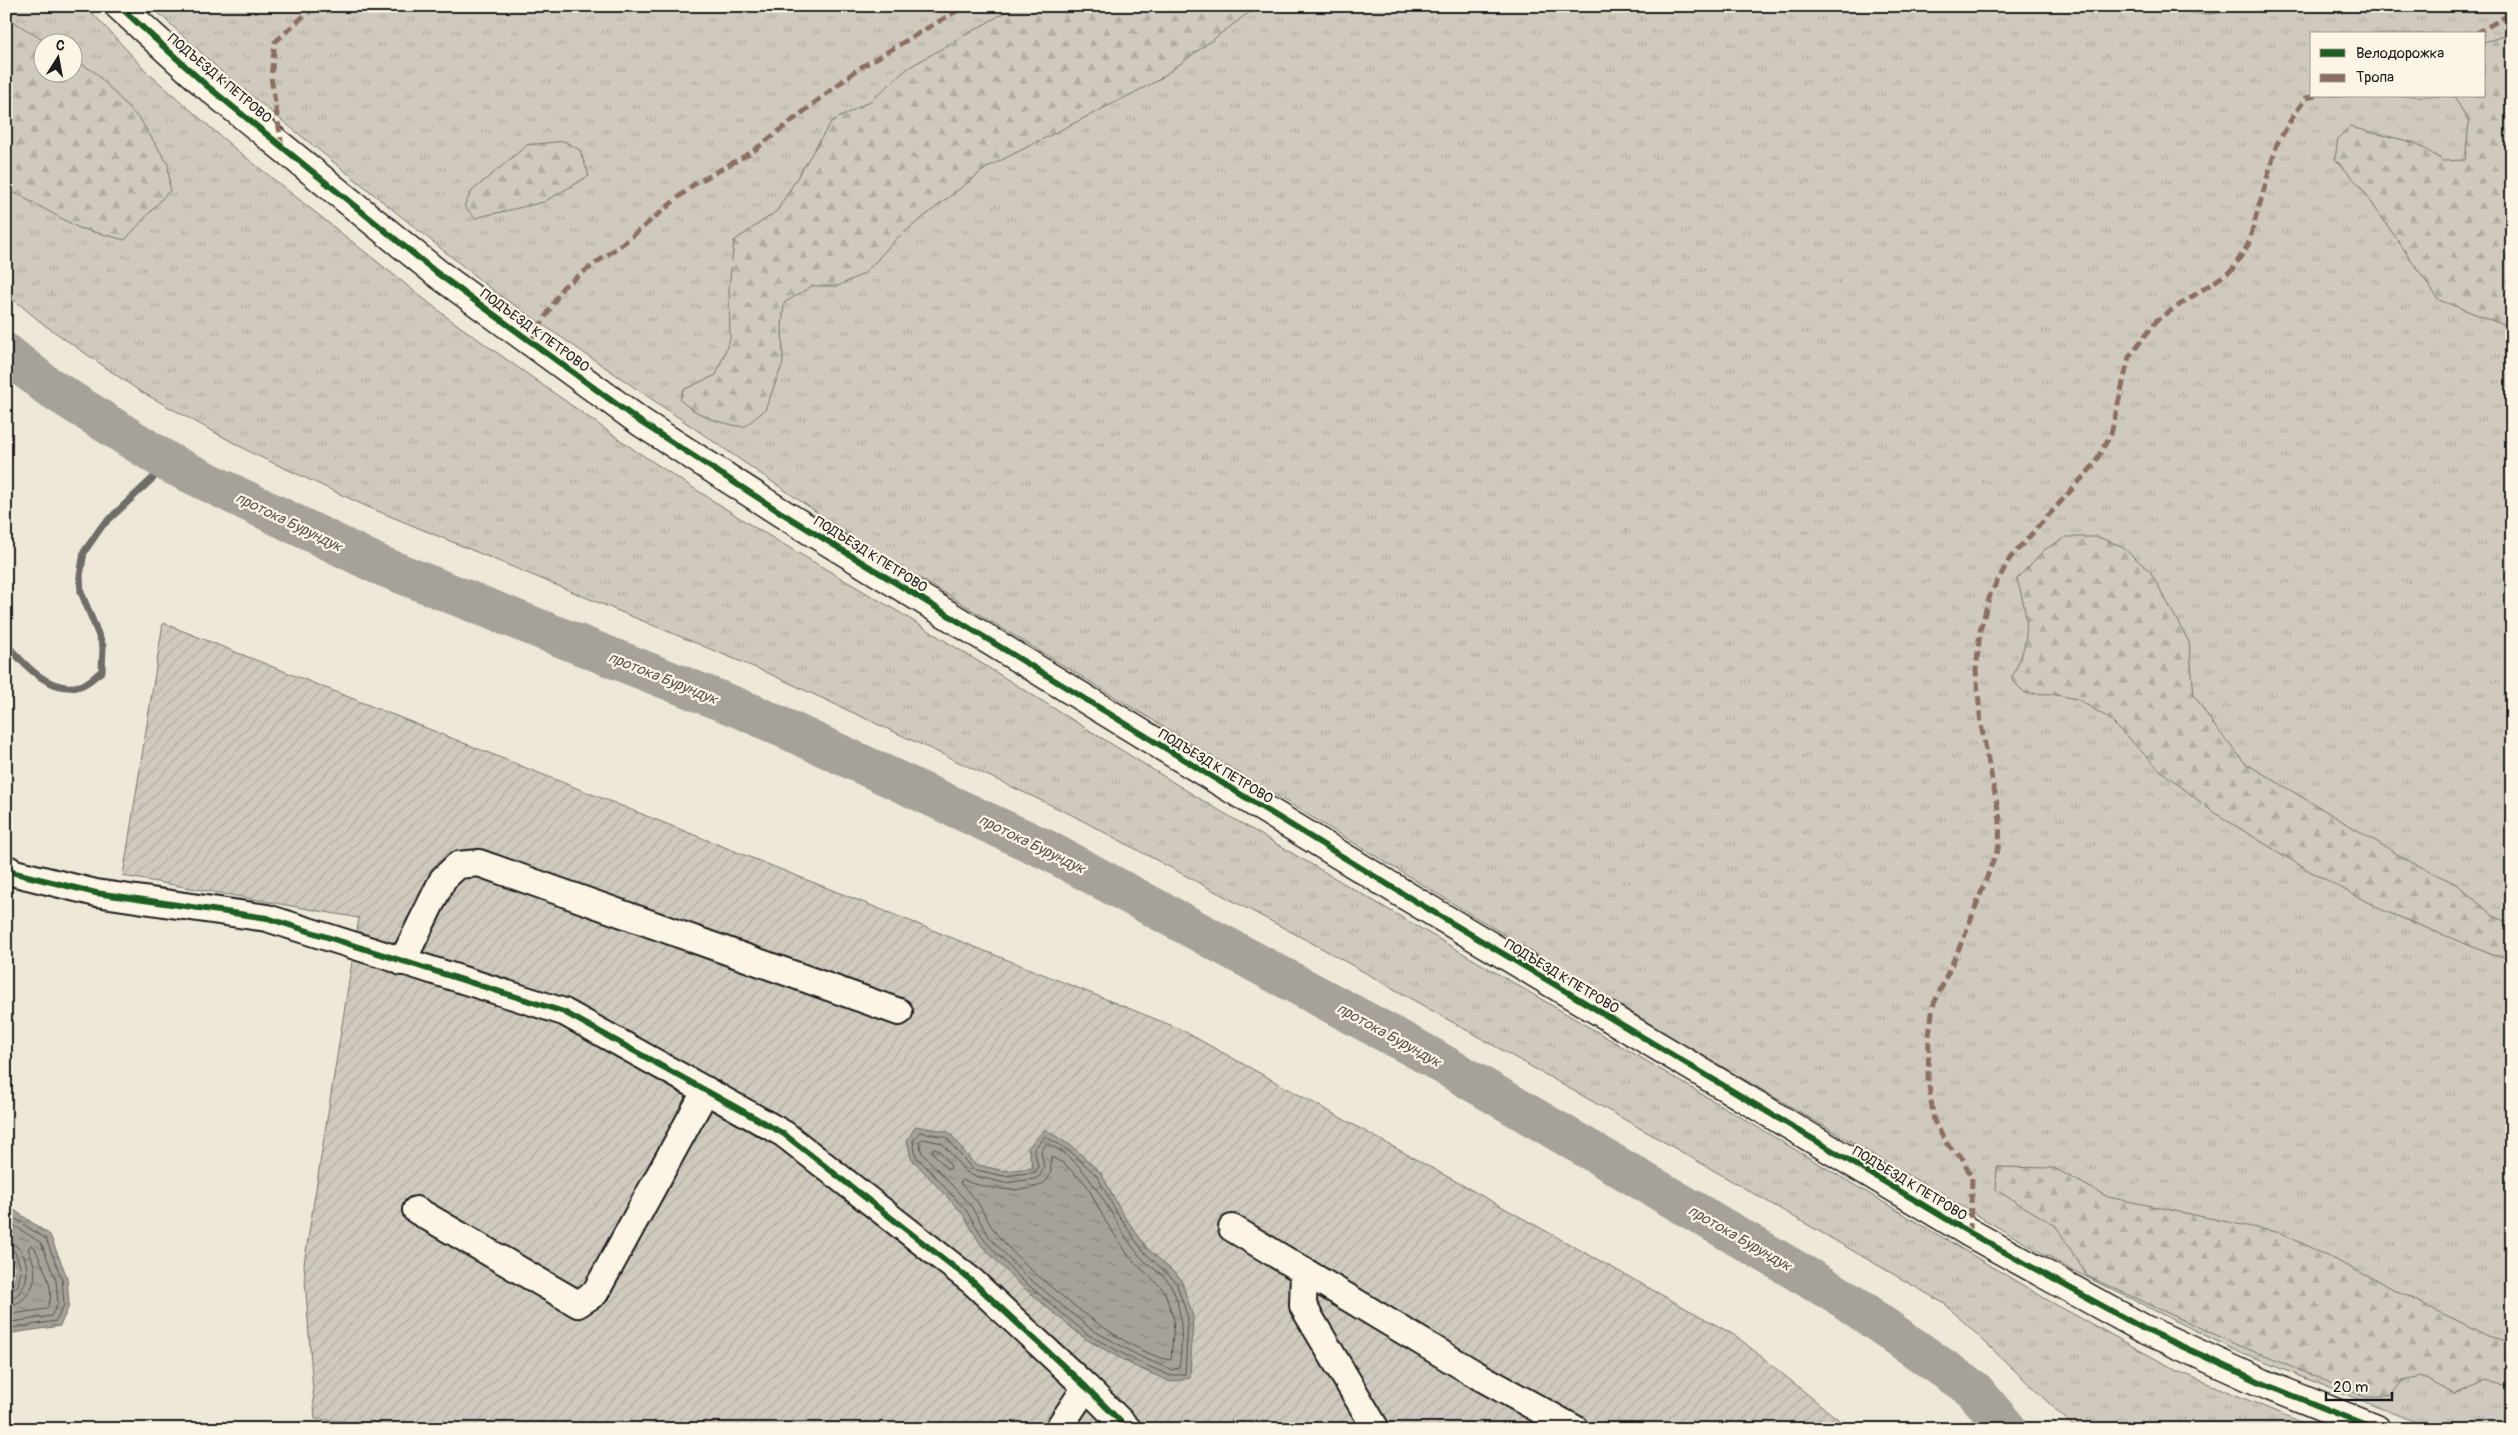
<svg xmlns="http://www.w3.org/2000/svg" width="2518" height="1435" font-family="Pangolin,sans-serif">
  <defs>
    <pattern id="grass-tufts" width="24" height="20" patternUnits="userSpaceOnUse" patternTransform="scale(1.25)"><rect width="24" height="20" fill="#cfcabd"/><path d="M3 7l-1-3M5 7V3M7 7l1-3M15 17l-1-3M17 17v-4M19 17l1-3" fill="none" stroke="#b1ada2"/></pattern>
    <pattern id="forest-firs" width="22" height="20" patternUnits="userSpaceOnUse" patternTransform="scale(1.25)"><rect width="22" height="20" fill="#cfcabd"/><path d="M5 1l3.5 6h-7zM16 11l3.5 6h-7z" fill="#b1ada2"/></pattern>
    <pattern id="garden-furrows" width="10" height="10" patternUnits="userSpaceOnUse" patternTransform="scale(1.25)"><rect width="10" height="10" fill="#cfcabd"/><path d="M-1 1l2-2M0 10L10 0M9 11l2-2" fill="none" stroke="#b1ada2"/></pattern>
    <pattern id="water-ripples" width="26" height="14" patternUnits="userSpaceOnUse" patternTransform="scale(1.25)"><rect width="26" height="14" fill="#a7a299"/><path d="M2 4q2-2 4 0t4 0M15 11q2-2 4 0t4 0" fill="none" stroke="#87837c"/></pattern>
  </defs>
  <rect width="100%" height="100%" fill="#eee8d9"/>
  <filter id="ink" filterUnits="userSpaceOnUse"><feTurbulence type="fractalNoise" baseFrequency=".02" numOctaves="2"/><feDisplacementMap in="SourceGraphic" scale="10" xChannelSelector="R" yChannelSelector="G"/><feConvolveMatrix kernelMatrix="1 2 1 2 8 2 1 2 1" color-interpolation-filters="sRGB"/></filter>
  <g filter="url(#ink)">
    <path fill="url(#grass-tufts)" stroke="#76736c" fill-rule="evenodd" d="M6,6H86L148,73L233,147L448,318L636,451L754,527L897,611L1205,802L1621,1046L2051,1302L2178,1371L2318,1429H2076L1945,1304L1666,1143L1325,950L1070,814L768,673L368,507L252,453L138,390L43,324L6,293ZM42,42H72V72H42Z
      M151,6H2512V1429H2434L2241,1353L2066,1267L1680,1042L856,539L495,292L222,72ZM2312,34H2484V96H2312Z"/>
    <path fill="url(#forest-firs)" stroke="#76736c" d="M1016,6H1266L1247,14L1157,81L986,168L897,238L865,273L838,286H812L784,303L782,328L783,363L765,410L744,427C720,423 699,417 680,400L683,390L716,375L730,339L729,288L734,241L777,211L831,122L872,100L908,68Z
      M2163,6H2234C2215,20 2184,13 2163,6Z
      M6,17L46,42H42V72H72L73,59L96,73L141,121L168,164L170,190L125,240L79,228L6,188Z
      M2512,34V328L2439,300L2360,186L2335,159L2338,138L2350,127L2416,143L2443,161L2465,160L2469,123L2454,96H2484V42Z
      M564,141L580,150L589,176L544,202L475,218L464,206L472,191L527,145Z
      M2066,537H2098L2121,546L2150,571L2189,642L2194,695L2213,724L2245,763L2409,861L2458,885L2492,915L2512,925V958L2493,955L2382,910L2306,869L2213,812L2160,770L2107,717L2077,699L2051,694L2025,693L2011,679C2032,637 2029,622 2017,579L2044,550Z
      M1997,1167L2054,1168L2108,1197L2281,1233L2488,1336L2512,1343V1387L2485,1381L2454,1394L2421,1376L2403,1380L2390,1397H2365L2238,1345L2087,1276L2056,1226L1996,1190Z"/>
    <path fill="url(#garden-furrows)" stroke="#76736c" d="M163,623L1178,1028L1736,1336L1850,1429H454L315,1419L304,1264L359,918L123,876Z"/>
    <path fill="url(#water-ripples)" stroke="#6f6c67" d="M916,1126L949,1132L974,1164L1004,1171L1033,1168L1028,1148L1045,1129L1074,1148L1101,1173L1122,1213L1147,1248L1181,1279L1193,1317L1190,1378L1171,1382L1134,1366L1084,1338L1018,1283L981,1245L962,1213L911,1158L907,1140Z
      M6,1208L14,1210L50,1235L67,1277L69,1306L60,1326L6,1334V1288L14,1283C16,1272 17,1259 6,1252Z"/>
    <g fill="none" stroke-linecap="round" stroke-linejoin="round">
      <path stroke="#54524e" stroke-width="1" d="M920,1132L946,1137L972,1169L1004,1176L1036,1172L1038,1166L1034,1149L1045,1136L1071,1152L1097,1176L1118,1215L1143,1251L1176,1282L1188,1318L1185,1374L1171,1376L1136,1361L1087,1334L1021,1279L985,1241L966,1210L916,1156L913,1141Z
        M923,1139L942,1143L965,1171L971,1175L1004,1183L1034,1179L1040,1176L1044,1167L1041,1151L1046,1144C1091,1159 1110,1220 1138,1254C1147,1266 1164,1273 1171,1286C1183,1307 1183,1345 1179,1368L1172,1370L1139,1356L1091,1329L1025,1275L990,1238L971,1206L922,1153L919,1142Z
        M934,1148L939,1150L951,1166L950,1169H947L932,1152Z
        M1051,1157L1063,1163L1086,1184L1106,1222L1131,1259L1164,1290L1174,1320L1171,1360C1128,1356 1022,1268 996,1233C989,1224 984,1213 978,1203C973,1196 966,1190 960,1183L963,1180C981,1188 1032,1197 1047,1180C1053,1173 1050,1165 1051,1157Z
        M6,1213L46,1239L62,1279L64,1305L56,1321L6,1329
        M6,1220L41,1243L56,1280L58,1304L51,1316L6,1323
        M6,1242C33,1244 35,1297 6,1299
        M6,1248L15,1252L21,1270L18,1286L6,1292
        M6,1306C26,1305 38,1285 34,1266C33,1260 30,1254 28,1248L31,1245L35,1248C41,1264 59,1293 46,1309L6,1315"/>
      <path stroke="#6f6c67" stroke-width="7" d="M6,644C24,664 49,694 80,686C87,685 96,675 102,671L103,646L81,592L80,576L84,552L102,526L169,463"/>
      <path stroke="#a7a299" stroke-width="40" d="M6,353L46,385L169,463L379,565L751,713L1047,850L1422,1052L1843,1298L1974,1390L2007,1429"/>
      <g stroke="#1c1c1c" stroke-width="30">
        <path id="street" d="M6,868L15,873L96,893L267,918L564,1012L784,1134L973,1282L1086,1387L1128,1429
          M402,962L443,879L458,865L479,863L899,1012
          M416,1210L578,1304L595,1293L706,1090
          M1232,1228L1477,1375L1575,1429
          M1304,1271L1303,1306L1376,1429
          M1058,1429L1086,1387"/>
      </g>
      <g stroke="#1c1c1c" stroke-width="31">
        <path id="secondary" d="M119,6L206,85L437,273L642,423L780,512L1405,895L1970,1233L2144,1329L2269,1386L2376,1429"/>
      </g>
      <use href="#street" stroke="#fcf5e5" stroke-width="26"/>
      <use href="#secondary" stroke="#fcf5e5" stroke-width="28"/>
      <path stroke="#8d6e63" stroke-width="5" stroke-dasharray="10 5" stroke-linecap="butt" d="M2475,34L2512,13
        M282,147L271,77L275,42L306,14L318,6
        M530,343L563,287L629,239L693,185L752,152L858,69L965,6
        M1970,1233L1972,1178L1963,1159L1947,1144L1934,1121L1928,1079L1929,1036L1933,1006L1964,937L1999,846L2000,819L1981,725L1976,671L1980,631L1990,595L2010,558L2093,466L2111,434L2129,357L2157,320L2232,270L2248,245L2277,144L2295,113L2306,98L2316,96"/>
      <g stroke="#fcf5e5" stroke-width="9">
        <path id="cycleway" d="M119,6L206,85L437,273L642,423L780,512L1405,895L1970,1233L2144,1329L2269,1386L2376,1429
          M6,868L15,873L96,893L267,918L564,1012L784,1134L973,1282L1086,1387L1128,1429"/>
      </g>
      <use href="#cycleway" stroke="#1b5e20" stroke-width="6"/>
    </g>
  </g>
  <g text-anchor="middle" stroke-width="4.5" stroke-linejoin="round" paint-order="stroke">
    <g font-size="14" fill="#1c1c1c" stroke="#fcf5e5">
      <text transform="translate(220 78) rotate(40)" y="5">ПОДЪЕЗД К ПЕТРОВО</text>
      <text transform="translate(535 330) rotate(36)" y="5">ПОДЪЕЗД К ПЕТРОВО</text>
      <text transform="translate(871 554) rotate(32)" y="5">ПОДЪЕЗД К ПЕТРОВО</text>
      <text transform="translate(1216 766) rotate(31)" y="5">ПОДЪЕЗД К ПЕТРОВО</text>
      <text transform="translate(1562 976) rotate(31)" y="5">ПОДЪЕЗД К ПЕТРОВО</text>
      <text transform="translate(1910 1183) rotate(31)" y="5">ПОДЪЕЗД К ПЕТРОВО</text>
    </g>
    <g font-size="15" font-style="italic" fill="#5b5854" stroke="#fcf5e5">
      <text transform="translate(289 522) rotate(26)" y="5">протока Бурундук</text>
      <text transform="translate(663 678) rotate(22)" y="5">протока Бурундук</text>
      <text transform="translate(1032 844) rotate(26)" y="5">протока Бурундук</text>
      <text transform="translate(1389 1035) rotate(29)" y="5">протока Бурундук</text>
      <text transform="translate(1740 1238) rotate(30)" y="5">протока Бурундук</text>
    </g>
  </g>
  <rect width="2518" height="1435" fill="none" stroke="#fcf5e5" stroke-width="25"/>
  <rect x="12" y="12" width="2493" height="1410" fill="none" stroke="#1c1c1c" stroke-width="2" filter="url(#ink)"/>
  <rect x="2310" y="32" width="175" height="65" fill="#fcf5e5" stroke="#a29e95"/>
  <rect x="2320" y="49" width="25" height="8" fill="#1b5e20" stroke="#a29e95"/>
  <text x="2356" y="58" font-size="15" fill="#1c1c1c">Велодорожка</text>
  <rect x="2320" y="74" width="25" height="8" fill="#8d6e63" stroke="#a29e95"/>
  <text x="2356" y="82" font-size="15" fill="#1c1c1c">Тропа</text>
  <g transform="translate(58 58) rotate(11)"><circle r="24" fill="#fcf5e5" stroke="#a29e95"/>
  <path d="M0-4L9 19L0 12L-9 19Z" fill="#1c1c1c"/>
  <text y="-8" font-size="14" font-weight="bold" text-anchor="middle" fill="#1c1c1c">С</text>
  </g>
  <path d="M2326 1392v8h66v-8" fill="none" stroke="#1c1c1c" stroke-width="2.5"/>
  <text x="2333" y="1392" font-size="15" fill="#1c1c1c" stroke="#fcf5e5" stroke-width="4" paint-order="stroke">20 m</text>
</svg>
